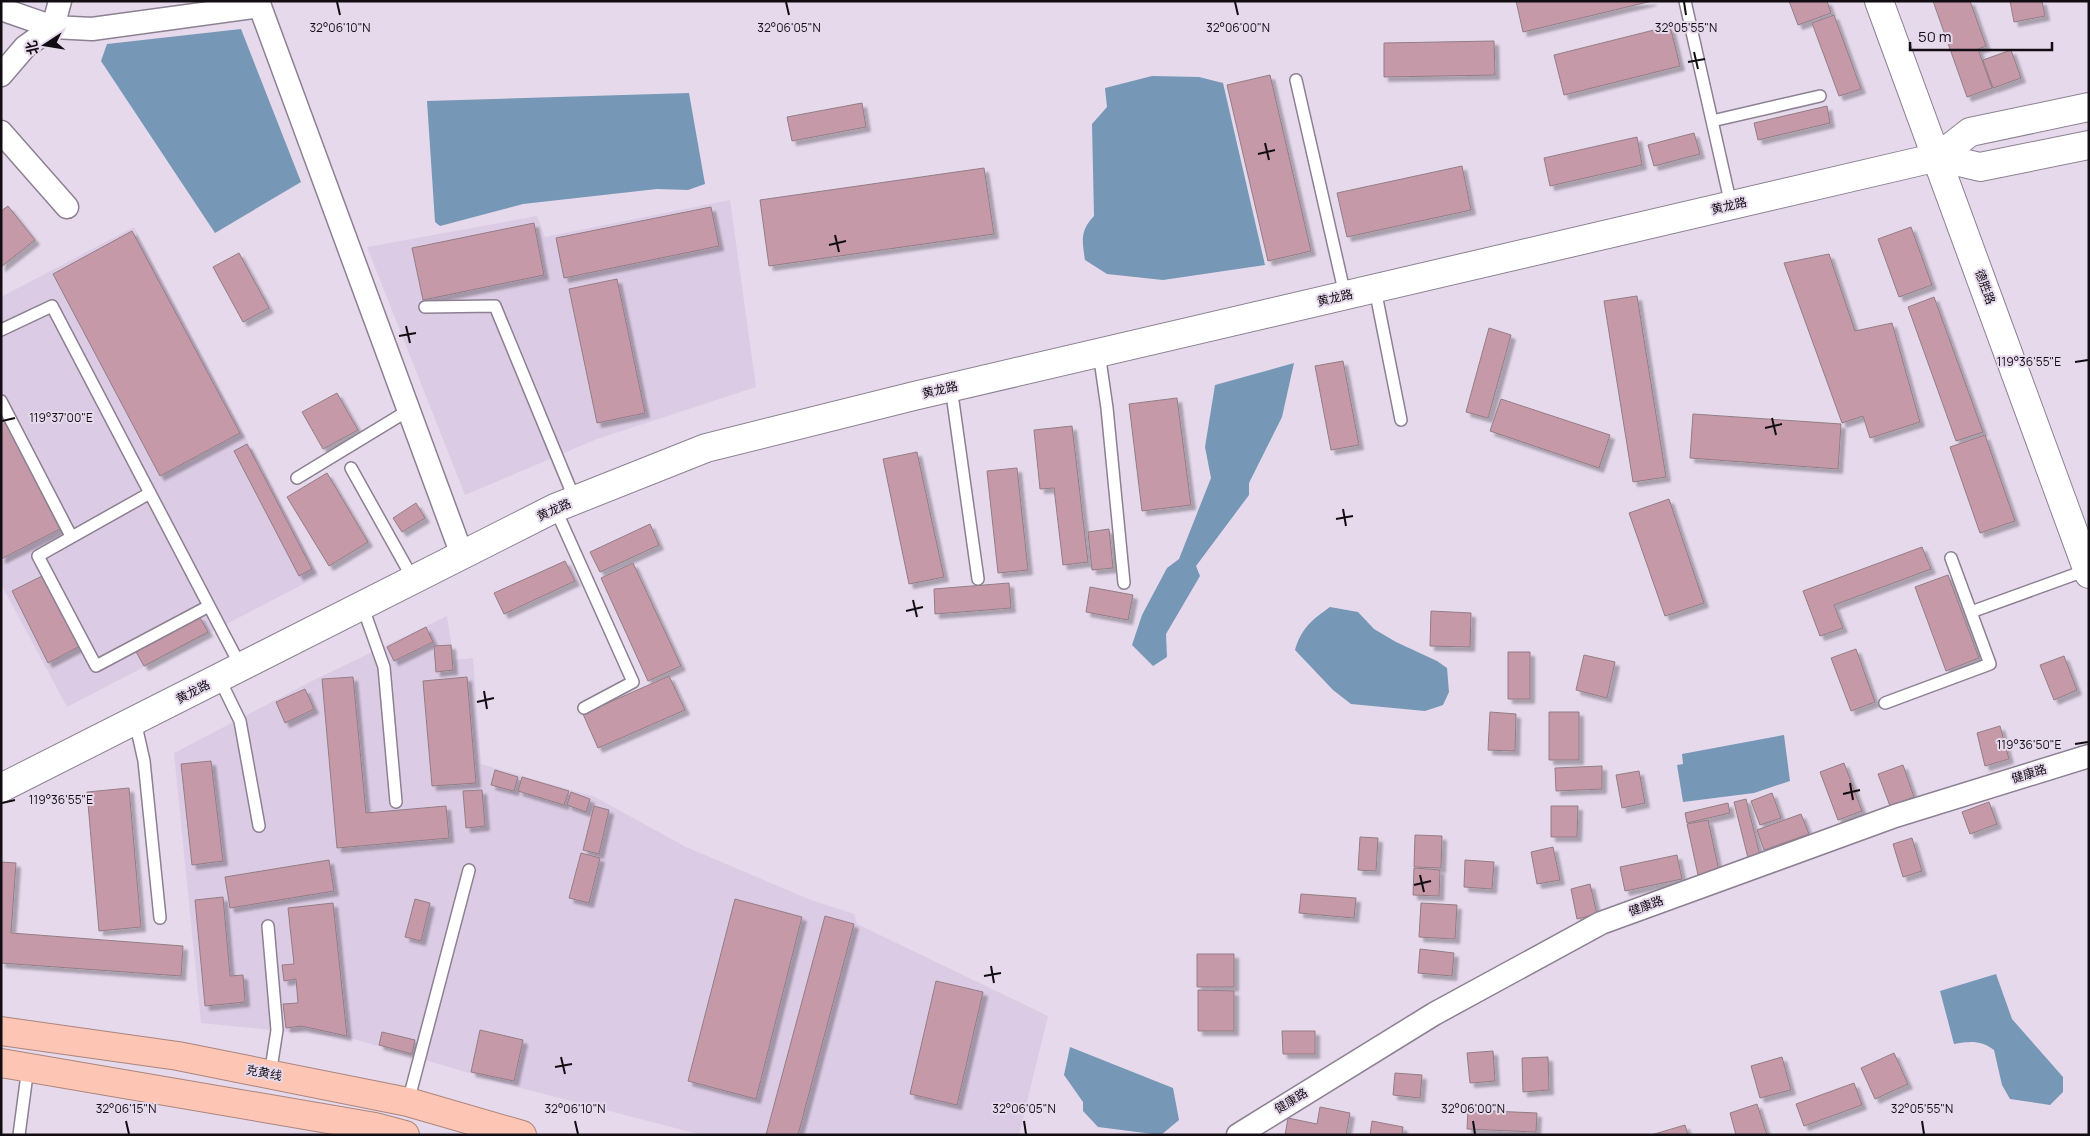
<svg xmlns="http://www.w3.org/2000/svg" width="2090" height="1136" font-family="Manrope,'Noto Sans SC',sans-serif">
  <defs>
    <filter id="shadow"><feDropShadow dx="4.5" dy="4.5" stdDeviation="1" flood-color="#0004"/></filter>
  </defs>
  <rect width="100%" height="100%" fill="#e6d9ec"/>
  <path fill="#dccbe4" d="M730,200L756,387L597,439L465,495L367,247L537,216L545,237Z
    M134,227L319,576L67,707L1,584V297Z
    M447,616L454,660L473,658L481,764L595,797L686,847L811,900L854,914L857,924L1048,1016L1019,1135H702L517,1087L350,1038L201,1023L174,753L316,679Z"/>
  <path fill="#7797b6" d="M241,29L301,182L215,233L101,61L107,44Z
    M1152,76L1199,77L1223,83L1265,265L1163,280L1107,274L1085,260C1082,240 1080,231 1094,216L1092,124L1107,107L1105,88Z
    M689,93L705,184L688,190L657,189L523,204L440,226L435,222L427,101Z
    M1294,363L1282,417L1249,483V495L1196,566L1200,576L1166,634L1167,657L1153,666L1132,645L1142,615L1167,568L1179,559L1211,478L1205,447L1215,385Z
    M1330,607L1358,612L1374,629L1396,642L1437,661L1447,668L1449,692L1443,705L1425,711L1351,704L1333,690L1295,650C1302,627 1312,620 1330,607Z
    M1784,735L1790,781L1754,793L1683,802L1677,765L1683,764L1682,754Z
    M1996,974L2012,1019L2063,1077V1092L2050,1105L2010,1099L2002,1085L1994,1050C1981,1040 1970,1041 1954,1044L1940,991Z
    M1070,1047L1173,1088L1179,1120L1161,1135L1098,1127L1083,1111V1102L1064,1075Z"/>
  <path fill="#c699a9" stroke="#937d84" filter="url(#shadow)" d="M1516,1H1652L1523,32Z
    M1789,1H1827L1831,13L1798,25Z
    M1933,1H1970L1986,46L1978,49L1992,88L1967,97Z
    M2010,1H2042L2045,16L2014,22Z
    M1834,15L1861,89L1839,96L1812,23Z
    M1670,26L1680,66L1564,95L1554,55Z
    M1494,41L1495,75L1384,77V43Z
    M2011,50L2021,78L1993,88L1983,60Z
    M1270,75L1311,251L1268,261L1227,85Z
    M862,103L866,127L792,141L787,117Z
    M1827,106L1830,123L1758,140L1754,123Z
    M1694,133L1700,154L1654,166L1648,145Z
    M1637,137L1642,165L1550,186L1544,158Z
    M1462,166L1471,210L1347,237L1337,193Z
    M984,168L994,234L769,266L760,200Z
    M8,206L35,240L1,267V211Z
    M711,207L719,246L564,278L556,238Z
    M534,223L544,275L423,300L412,248Z
    M1911,227L1932,285L1899,297L1878,239Z
    M132,231L240,433L160,476L53,274Z
    M239,253L269,308L243,322L213,267Z
    M1829,254L1855,331L1892,323L1920,422L1870,438L1863,416L1842,423L1784,263Z
    M617,279L645,413L597,423L569,289Z
    M1637,296L1666,477L1633,482L1604,301Z
    M1934,297L1983,432L1956,441L1908,307Z
    M1489,328L1511,335L1488,418L1466,412Z
    M1343,361L1359,445L1331,450L1315,366Z
    M337,393L358,430L323,449L302,412Z
    M1177,398L1191,505L1142,511L1129,404Z
    M1501,399L1610,435L1599,468L1490,431Z
    M1,414L60,529L1,559Z
    M1693,414L1841,424L1838,469L1690,458Z
    M1072,426L1088,562L1063,565L1054,488L1040,489L1034,430Z
    M1985,435L2015,521L1980,533L1950,447Z
    M247,444L312,569L299,576L234,451Z
    M917,452L944,577L909,584L883,459Z
    M1017,468L1028,570L998,573L987,471Z
    M327,473L368,542L329,566L287,497Z
    M1669,499L1704,603L1665,616L1629,513Z
    M416,503L425,518L402,532L393,518Z
    M650,524L659,545L600,572L590,552Z
    M1109,529L1113,568L1092,570L1088,532Z
    M1922,547L1931,569L1834,605L1843,628L1820,636L1803,591Z
    M565,561L575,581L504,614L494,593Z
    M633,563L681,666L648,681L601,578Z
    M44,575L80,646L48,663L12,591Z
    M1948,575L1979,658L1946,671L1915,587Z
    M1009,583L1011,608L935,614L934,589Z
    M1090,587L1133,595L1128,620L1086,612Z
    M1431,611L1471,613L1470,647L1430,646Z
    M199,616L208,632L144,666L135,650Z
    M426,627L433,642L394,661L387,647Z
    M451,645L453,670L436,672L434,646Z
    M1856,649L1875,702L1851,711L1831,658Z
    M1508,652H1530V699H1508Z
    M1584,655L1615,662L1607,698L1576,690Z
    M2064,656L2077,690L2054,700L2040,665Z
    M669,676L685,710L598,748L583,714Z
    M353,677L366,813L446,806L449,838L337,848L322,679Z
    M467,677L476,783L432,786L423,681Z
    M305,689L314,709L285,723L276,702Z
    M1490,712L1516,714L1515,751L1488,750Z
    M1549,712H1579V760H1549Z
    M2000,726L2009,759L1985,766L1977,733Z
    M211,761L223,861L192,865L181,764Z
    M1844,763L1862,811L1838,820L1820,772Z
    M1903,765L1914,797L1890,806L1878,774Z
    M1602,766V789L1556,791L1555,768Z
    M495,770L518,777L514,791L491,785Z
    M1639,771L1645,803L1622,808L1616,775Z
    M522,777L569,791L564,805L518,791Z
    M129,788L141,927L99,931L87,792Z
    M482,790L485,826L466,828L463,791Z
    M571,792L590,799L586,812L567,805Z
    M1772,793L1781,818L1760,825L1751,801Z
    M1746,799L1761,859L1749,862L1734,802Z
    M1989,802L1997,824L1970,834L1962,812Z
    M1728,803L1730,813L1687,823L1685,813Z
    M594,806L609,810L599,854L583,850Z
    M1551,806H1578L1577,837H1551Z
    M1801,814L1809,834L1764,850L1757,830Z
    M1708,820L1719,871L1698,875L1687,824Z
    M1415,835L1442,836L1441,868L1414,867Z
    M1360,837L1378,838L1376,871L1358,870Z
    M1912,838L1922,871L1903,877L1893,844Z
    M1553,847L1560,880L1537,884L1531,852Z
    M581,853L600,858L589,903L569,898Z
    M1677,855L1682,879L1625,891L1620,867Z
    M329,860L334,891L230,908L225,877Z
    M1465,860L1494,862L1492,889L1464,887Z
    M1,862L16,863L11,933L183,946L181,976L1,963Z
    M1414,868L1440,870L1439,896L1413,895Z
    M1590,884L1597,914L1577,919L1571,889Z
    M1301,894L1356,898L1354,918L1299,913Z
    M223,897L230,976L243,975L245,1002L205,1006L195,900Z
    M415,899L430,903L421,941L405,937Z
    M735,899L802,917L756,1099L688,1081Z
    M333,903L347,1036L301,1026L286,1028L283,1004L298,1003L296,979L284,981L282,965L294,964L288,908Z
    M1421,903L1457,905L1455,939L1419,937Z
    M825,916L854,924L798,1135H766Z
    M1420,949L1454,953L1452,976L1418,973Z
    M1197,954H1234V987H1197Z
    M936,981L983,992L957,1105L910,1094Z
    M1198,990L1234,991V1031H1198Z
    M480,1030L523,1040L514,1081L471,1072Z
    M1282,1031H1315V1054H1283Z
    M382,1032L415,1040L412,1054L379,1045Z
    M1493,1051L1495,1081L1470,1083L1467,1053Z
    M1894,1053L1908,1084L1875,1099L1861,1068Z
    M1548,1057L1549,1090L1523,1092L1522,1058Z
    M1782,1057L1791,1090L1760,1098L1751,1066Z
    M1395,1073L1422,1075L1420,1098L1393,1095Z
    M1854,1083L1862,1105L1804,1126L1796,1104Z
    M1757,1104L1767,1135H1736L1730,1113Z
    M1320,1107L1350,1113L1346,1135H1285L1288,1118L1317,1124Z
    M1468,1110L1537,1113L1536,1132L1467,1129Z
    M1372,1121L1403,1127L1402,1135H1370Z
    M1685,1125L1688,1135H1651Z"/>
  <g fill="none" stroke-linecap="round" stroke-linejoin="round">
    <g stroke="#8c8092" stroke-width="14">
      <path id="lane" d="M1685,1L1731,205
        M1296,80L1345,295
        M1712,121L1820,96
        M1375,289L1401,420
        M425,307L495,306L575,500
        M1,330L52,306L241,667
        M1099,353L1107,408L1124,583
        M951,387L978,579
        M1,401L71,536
        M351,468L413,579
        M297,478L409,410
        M150,493L38,556L96,666L209,606
        M555,508L633,682L584,708
        M362,605L384,667L396,802
        M1971,612L2087,570
        M219,678L240,721L259,826
        M1885,703L1990,664L1951,558
        M135,721L144,761L160,918
        M268,926L277,1030L270,1075
        M408,1102L469,870
        M19,1135L28,1067"/>
    </g>
    <g stroke="#8c8092" stroke-width="25">
      <path id="street" d="M258,1L462,555
        M1,9L53,27L60,1
        M1,75L25,47L53,27L92,29L260,6
        M1,132L67,207
        M1238,1135L1434,1014L1601,923L1895,816L2089,756"/>
    </g>
    <g stroke="#8c8092" stroke-width="30">
      <path id="secondary" d="M1879,1L2089,574
        M1938,157L1980,167L2089,145
        M1,788L555,508L706,448L914,396L1938,157L1970,132L2089,107"/>
    </g>
    <g stroke="#aa857c" stroke-width="30">
      <path id="highway" d="M1,1031L178,1056L408,1102L522,1135
        M1,1063L375,1127L405,1135"/>
    </g>
    <use href="#lane" stroke="#fff" stroke-width="11"/>
    <use href="#street" stroke="#fff" stroke-width="22"/>
    <use href="#secondary" stroke="#fff" stroke-width="28"/>
    <use href="#highway" stroke="#fdc5b4" stroke-width="28"/>
  </g>
  <path fill="none" stroke="#110d13" stroke-width="2" d="M337,2L340,15M786,2L789,15M1235,2L1238,15M1684,2L1686,15M1694,52L1698,69M1688,62L1705,59M1265,143L1269,160M1258,154L1275,150M835,235L839,252M829,245L846,241M406,326L410,343M399,336L416,333M2075,362L2088,360M1772,418L1776,435M2,421L15,418M1765,428L1782,424M1343,509L1346,526M1336,519L1353,516M913,600L917,617M906,611L923,607M484,691L487,709M477,702L494,698M2075,744L2088,742M1850,783L1853,800M1843,794L1860,790M2,803L15,800M1420,875L1424,892M1414,885L1431,881M991,966L994,983M984,976L1001,973M561,1057L565,1074M555,1067L572,1064M126,1121L129,1134M575,1121L578,1134M1024,1121L1026,1134M1473,1121L1475,1134M1922,1121L1924,1134"/>
  <g text-anchor="middle" stroke-width="4" stroke-linejoin="round" paint-order="stroke">
    <g font-size="12" fill="#110d13" stroke="#e6d9ec">
      <text transform="translate(1729 206) rotate(-13)" y="4">黄龙路</text>
      <text transform="translate(1985 287) rotate(70)" y="4">德胜路</text>
      <text transform="translate(1335 298) rotate(-13)" y="4">黄龙路</text>
      <text transform="translate(940 390) rotate(-13)" y="4">黄龙路</text>
      <text transform="translate(554 510) rotate(-24)" y="4">黄龙路</text>
      <text transform="translate(193 692) rotate(-27)" y="4">黄龙路</text>
      <text transform="translate(2029 774) rotate(-17)" y="4">健康路</text>
      <text transform="translate(1646 906) rotate(-20)" y="4">健康路</text>
      <text transform="translate(264 1073) rotate(11)" y="4">克黄线</text>
      <text transform="translate(1291 1101) rotate(-31)" y="4">健康路</text>
    </g>
  </g>
  <g font-size="12" text-anchor="middle" fill="#110d13" stroke="#e6d9ec" stroke-width="4" stroke-linejoin="round" paint-order="stroke">
    <text x="340" y="32">32°06'10"N</text>
    <text x="789" y="32">32°06'05"N</text>
    <text x="1238" y="32">32°06'00"N</text>
    <text x="1686" y="32">32°05'55"N</text>
    <text x="2029" y="366">119°36'55"E</text>
    <text x="61" y="422">119°37'00"E</text>
    <text x="2029" y="749">119°36'50"E</text>
    <text x="61" y="804">119°36'55"E</text>
    <text x="126" y="1113">32°06'15"N</text>
    <text x="575" y="1113">32°06'10"N</text>
    <text x="1024" y="1113">32°06'05"N</text>
    <text x="1473" y="1113">32°06'00"N</text>
    <text x="1922" y="1113">32°05'55"N</text>
  </g>
  <rect width="2090" height="1136" fill="none" stroke="#110d13" stroke-width="5"/>
  <g transform="translate(45 45) rotate(258)" stroke="#e6d9ec" stroke-width="4" paint-order="stroke">
  <path d="M0-4L9 19L0 12L-9 19Z" fill="#110d13"/>
  <text y="-8" font-size="14" font-weight="bold" text-anchor="middle" fill="#110d13">北</text>
  </g>
  <path d="M1910 42v8h142v-8" fill="none" stroke="#110d13" stroke-width="2.5"/>
  <text x="1918" y="42" font-size="15" fill="#110d13" stroke="#e6d9ec" stroke-width="4" paint-order="stroke">50 m</text>
</svg>
